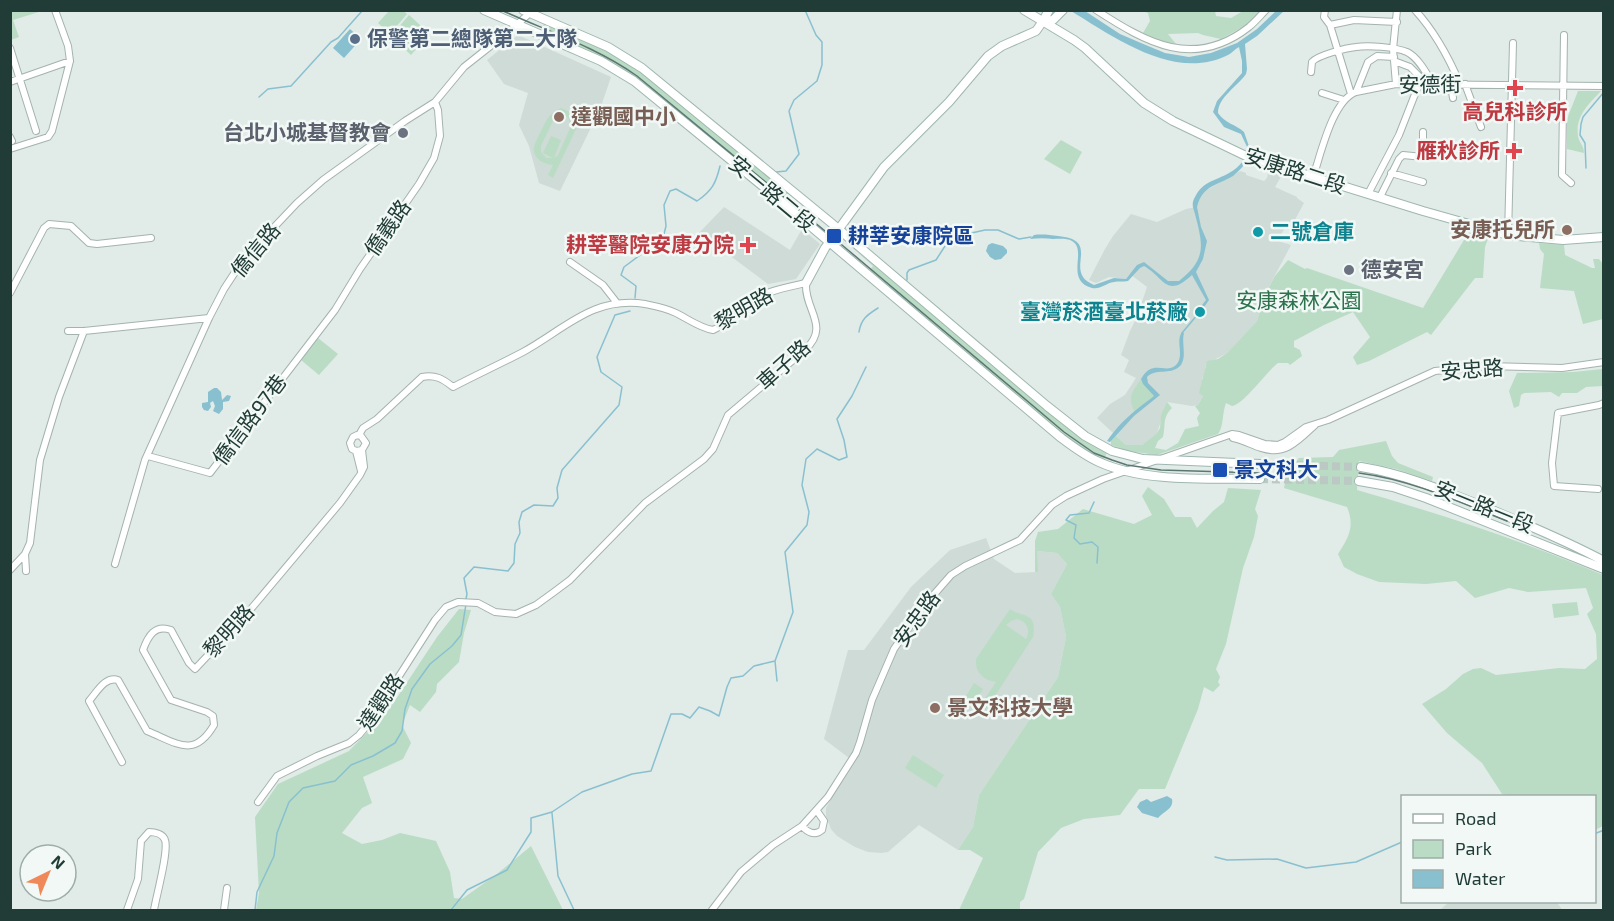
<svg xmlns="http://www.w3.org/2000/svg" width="1614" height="921" font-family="'Exo 2','Noto Sans TC',sans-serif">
  <rect width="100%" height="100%" fill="#e1ebe7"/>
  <path fill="#cfdbd6" d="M518,35L611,77L600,109L560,191L539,183L529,146L519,125L528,93L504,84L487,60Z
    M1269,169L1283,173L1275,187L1297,197V198L1304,203L1290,229H1284L1278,241L1291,245L1264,296L1257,321L1227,353L1206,364L1204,375L1202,378L1203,396L1198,405L1192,406L1167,402L1157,433L1142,445H1126L1097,418L1110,404L1125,395L1136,378L1124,372L1129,360L1121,355L1130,331L1137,317L1147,287L1130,274L1126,279L1109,277L1096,283L1089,280L1105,249L1113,236L1131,214L1157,222L1186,209L1196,207L1203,192L1240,171L1246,173V175L1264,181L1267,178Z
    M724,207L790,250L802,229L820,244L796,279L768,284L717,246L697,235Z
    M986,538L994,559L1015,573L1037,572V551L1057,553L1067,564L1051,594L1060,607L1066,637L1058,677L979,795L973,827L958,850L919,825L888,852L881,853L868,852L855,847L837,836L831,829L826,816V808L853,761L824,739L848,650H864L911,587L950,550Z
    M1449,902H1557L1562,910H1440Z"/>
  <path fill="#badcc5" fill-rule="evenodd" d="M11,10H42V11L13,20L19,37L11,40Z
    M389,11H404L407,14L390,34L378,23Z
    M1143,11H1215L1216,16L1231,18L1243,11H1261L1248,24L1221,39L1203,35L1198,33L1168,34L1176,44L1164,42L1143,33L1150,21L1148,13Z
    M409,15L430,34L411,55L391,36Z
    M544,24L606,50L640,70L792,195L791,196L794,199L791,203L818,228L636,77L603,58L541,31Z
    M1578,91H1601C1589,104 1575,116 1578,136C1579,143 1584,145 1584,153L1567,149V119Z
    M561,108L570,112L575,117L579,110L584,112L553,178L548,175L553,165C543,164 532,158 534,147C535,143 538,137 540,133C546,122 548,113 561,108ZM563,115L568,117L571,126L558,155L554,158L561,140L551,136L543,153L553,158H546L541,152V146L555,117Z
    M1061,140L1082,152L1070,174L1044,159Z
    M1470,230L1489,236L1485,247L1483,278H1475L1431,335L1427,332L1369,361L1357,365L1353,357L1370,337L1353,312L1324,325L1294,341V347L1300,350L1302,356L1290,365L1288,363H1278C1266,372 1244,404 1232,406L1226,403C1222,413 1224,426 1218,434L1157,455L1128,451L1111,445V440L1115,435L1126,445H1142L1157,433L1160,428L1161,415L1167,402L1172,408C1162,418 1166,424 1163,437L1158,441L1155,448L1166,450L1178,443L1185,429L1199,426L1197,418L1200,413L1195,406L1198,405L1203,396L1199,393C1201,382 1205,371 1207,361L1218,359L1227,353L1257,321L1264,296L1275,276L1288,260L1305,269L1307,268L1423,308Z
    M847,243L1068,428L1083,439L1107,452L1104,460L1079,446L1063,434L883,284L884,282L870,270L873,266Z
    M1539,243L1564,245L1565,255L1592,268H1595L1593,259H1599L1603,264V319L1583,324L1574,291L1540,288L1544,254L1540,249Z
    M318,338L338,354L319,375L301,360Z
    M1603,369V386L1586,387L1577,393H1562L1559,397L1551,392L1524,393L1521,395L1519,406L1514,408L1509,391L1517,373L1573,372Z
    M1141,379L1155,396L1134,411C1127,396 1133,391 1141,379Z
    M1386,441L1392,456L1398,463L1433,477L1432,481L1396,469L1359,461L1357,490C1440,514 1524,541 1603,575V826L1595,830L1594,796H1512L1502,794L1482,763L1447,733L1422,704L1446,689L1463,674L1473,669L1481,668L1496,675L1559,668L1585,669L1597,659L1596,634L1587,614L1593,608L1586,588L1528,592L1509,588L1475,598L1456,581L1426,584L1379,582L1357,574L1344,567L1338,554C1349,537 1355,526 1347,507L1284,488L1287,474L1299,458L1333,457L1339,450Z
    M1148,487L1164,499L1175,517H1191L1197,528L1213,511L1224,502L1228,488L1261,490L1255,509L1258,516L1254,537L1243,568L1226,644L1216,669L1220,677L1218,682L1220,685L1213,692L1204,687L1198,709L1165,789H1139L1120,815L1084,819L1061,828L1038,852L1024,899L1020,902V910H959L983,858L970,850H958L973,827L979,795L1058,677L1066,637L1060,607L1051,594L1067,564L1057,553L1037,551L1038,572H1035V541L1038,532L1058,529L1083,509L1134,524L1152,515L1142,496Z
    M1577,602L1579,615L1554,618L1552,604Z
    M459,609L471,610L464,633L459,662L437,684L436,692L420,712L410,705L402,725L411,743L403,759L363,777L372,803L362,808L342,833L362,844L382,840L400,833L436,841L450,872L454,898L462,899L497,874L531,846L563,910H256L259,893L255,817L278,784L349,751L388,711L437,637Z
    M1010,609C1022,618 1038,611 1033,637L982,716L976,712L996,682C983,680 975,673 976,659ZM1017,619C1027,621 1031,630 1026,639L1006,625L1011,621Z
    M974,683L983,689L972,707L963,701Z
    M913,755L944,775L936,788L905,768Z"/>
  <path fill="#89c0d0" d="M1071,11H1085L1120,34L1141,43L1165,53L1189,57L1211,53L1237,43L1257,29L1276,11H1284L1257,36L1245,44L1247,69L1246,74C1237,87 1218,97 1218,113C1226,124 1235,124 1244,132L1251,152L1247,151L1248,149L1241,134L1224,127L1213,112L1217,101L1242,73V61L1239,47C1235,49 1232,53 1228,55C1175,82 1114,37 1071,11Z
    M350,29L361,39L344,58L333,48Z
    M1243,161L1247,162C1242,167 1238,172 1233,176C1216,186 1203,185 1197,207L1201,227L1207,241L1203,259L1196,272L1209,300L1198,316L1195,314L1206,300L1192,275C1166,299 1165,278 1144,266L1140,268L1128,281C1123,282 1118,281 1114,282C1106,283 1100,290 1092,288C1064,280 1088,250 1072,241C1067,238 1059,239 1053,239C1046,238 1038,238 1030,239L1034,235C1042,234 1050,235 1058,236C1104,240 1061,272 1094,285L1114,278L1126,279L1137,265L1144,262L1168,281H1179C1207,259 1203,245 1195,214C1193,207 1191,204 1195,197C1203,181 1215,181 1229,173C1235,170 1239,166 1243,161Z
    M992,243L1003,246L1007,250V253L1001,259L995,260L990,257L986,251L988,245Z
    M1182,332L1184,333C1181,343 1188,359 1179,367C1170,375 1156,368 1147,377L1148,383L1160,395L1134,416L1110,442L1107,441C1122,420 1133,412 1154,396L1143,384L1141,379C1153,358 1165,375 1176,365C1185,356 1175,341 1182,332Z
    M214,388H217L221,392L222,400L227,395L231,396L229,401L223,402V409L219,414L213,411L215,406L213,401L210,403L211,407L208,411L204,410L202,407V403L208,402V392Z
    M1167,796L1172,799C1174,809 1164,811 1158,818L1142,813L1137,807L1140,802L1147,799L1151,802Z"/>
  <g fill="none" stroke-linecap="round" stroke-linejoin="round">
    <path stroke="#89c0d0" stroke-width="1.5" d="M259,97L268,89L291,86L331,42L338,38L362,11
      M1586,168L1585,143L1580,135L1581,124L1583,117L1604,92
      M776,172L786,171L799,154L789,111L794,100L817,81L822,65V42L816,35L805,10
      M907,280V273L909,270L936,260L947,243L958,236L985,230H998L1019,239L1031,237
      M635,298L636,286L621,275L624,267L663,238L666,226L664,205L670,191L676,189L697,201C712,191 716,183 720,166
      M859,332C861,319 867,315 878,308
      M1182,333L1198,314
      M1094,502L1089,513L1070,515L1066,520L1076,525L1074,538L1080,544L1092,542L1098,547L1097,563
      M466,599L467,594L464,578L474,567L508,571L514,563L515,544L520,533L519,522L522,512L534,505L553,506L558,498L557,488L562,470L619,405L622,387L601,372L597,357L615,315L630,311
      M775,661L777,681
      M552,813L558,876L574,910
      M1594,834L1604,830
      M1215,857L1227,860L1277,859L1306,868L1356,862L1402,842
      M255,910L257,892L274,856L277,833L289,802L303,788L335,781L351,765L373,756L395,743L402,731L405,709L412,689L430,664L452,646L461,635L466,604
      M451,910L467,890L507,870L531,832V818L552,812L582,792L632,774L651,771L671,714H682L690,718L699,707L710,711L719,716L727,687L731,678L743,676L754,666L775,661L793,612L785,552L807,525L809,512L802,485L806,459L817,449L839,460L847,457L844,440L837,419L852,396L866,367"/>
    <path stroke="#bbc8c4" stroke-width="8" stroke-dasharray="8 4" stroke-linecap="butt" d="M1260,464L1361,467
      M1260,479L1359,481"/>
    <g stroke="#a4b3ae" stroke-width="8">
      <path id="street" d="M1096,10C1147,43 1194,70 1249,27C1255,22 1260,16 1266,10
        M1325,10L1324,17L1330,25L1351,94
        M1415,10C1435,32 1449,58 1460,84
        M1330,25L1354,20L1397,22
        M1564,35L1562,175L1571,183
        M10,48L36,131
        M1394,61L1410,67L1427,84
        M1311,72L1312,62C1318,55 1346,48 1356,47C1368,45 1395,47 1407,52C1418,57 1427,74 1433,84
        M10,82L70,61
        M1396,84L1393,49L1397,10
        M1465,84L1481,127
        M1451,86L1453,98
        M1356,92L1368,62L1377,56L1394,57
        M1322,93L1344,100
        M10,137L12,141
        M10,149L48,137L52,131L70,61L68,46L55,10
        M1391,173L1423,182
        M1313,177C1321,154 1332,101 1356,92L1396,84L1604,86
        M1368,194L1399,135L1419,84
        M1380,197L1399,159L1403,155L1423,157V132
        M1508,235L1513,43
        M570,262L603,285L617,303
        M10,293L44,228L49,224L71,226L89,243L97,244L151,238
        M68,331H84L209,318
        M1233,438C1243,440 1252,445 1261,448C1285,456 1298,441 1315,425
        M356,451L361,471
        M148,456L210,473L335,310L360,269L419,184L434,158L440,136L438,110L435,102
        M1598,489L1554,486L1552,463L1558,413L1599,405L1604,403
        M25,554L26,571
        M115,564L145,460L209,318L224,289L243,260L297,203L323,180L405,121L435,102L464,67L512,29L532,11
        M10,570L25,554L30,543L40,460L59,397L84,331
        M122,762L89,701C97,692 105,676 118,680L147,731C177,743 194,759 214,725L213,716L207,712L171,700L143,650C148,636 155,624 171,630L189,663L195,669L245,616L340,503L360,475L364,467L362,450L366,443L361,436L357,435L353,437L350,443L352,449L356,451L362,450
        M258,802L277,776L317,756L349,743L359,735L369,723L435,620L446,607L458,602L478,603L495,612L516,614L536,605L554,592L570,580L645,503L704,459L713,449L728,415L805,350C831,326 804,310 806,283C784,288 761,292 743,306C732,313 725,325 713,330C700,328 688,319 676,313C666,308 655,306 645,304C593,296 565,329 523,352C500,364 476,375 453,387C443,379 435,374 422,377L377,419L363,428L359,435
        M802,826C808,833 815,836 822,830L824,821L817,811
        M127,910L138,879L141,841L149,832C155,832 163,834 165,840C169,851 156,897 154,910
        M224,910L227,888
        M712,910L741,872L773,845L802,826L828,797L856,753L860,742L872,700L894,649L923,607L951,575L965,566L1020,540L1052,505L1066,496L1103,479L1232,434L1239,435L1265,444L1278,445L1285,442L1306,427L1328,420L1435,371L1487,366L1562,368L1604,362"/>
    </g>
    <g stroke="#9fb7b0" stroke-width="10">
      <path id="secondary" d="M484,10L601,61L634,81L776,197L1060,437C1072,446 1085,456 1099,462C1145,483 1211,478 1260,479
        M523,10L608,47L642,68L829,221L1047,406L1085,436L1112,451L1143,459L1260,464
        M1024,10L1074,40L1085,48L1144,103L1173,121L1246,156L1423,211L1508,235L1563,240L1604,237
        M1043,21L1053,20L1063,10
        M806,283L825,248L884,167L949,102L988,56L1002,46L1036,31L1043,21L1049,10
        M1361,467C1404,474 1442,490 1482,506C1524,523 1564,540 1604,561
        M1359,481L1393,487L1426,498L1604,569"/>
    </g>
    <use href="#street" stroke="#fff" stroke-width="6"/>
    <use href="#secondary" stroke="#fff" stroke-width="8"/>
    <path stroke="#5c7772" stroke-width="1.5" d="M501,10C547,31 596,47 637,76L842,245L1064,432L1094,453L1112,460L1127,465L1161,470L1260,473
      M1359,473C1412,480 1459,502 1507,521"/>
  </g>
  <circle fill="#5c6f8a" stroke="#f1f8f5" stroke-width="2" cx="355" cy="39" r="6"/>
  <g fill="#e0444e" stroke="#f1f8f5" stroke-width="2">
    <path d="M1512 79h6v6h6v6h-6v6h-6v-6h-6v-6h6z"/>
    <path d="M1511 142h6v6h6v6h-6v6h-6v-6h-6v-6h6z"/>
    <path d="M745 236h6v6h6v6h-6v6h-6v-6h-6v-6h6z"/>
  </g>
  <g fill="#8d6e63" stroke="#f1f8f5" stroke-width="2">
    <circle cx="559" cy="117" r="6"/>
    <circle cx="1567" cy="230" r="6"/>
    <circle cx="935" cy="708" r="6"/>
  </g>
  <g fill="#6b7280" stroke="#f1f8f5" stroke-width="2">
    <circle cx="403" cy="133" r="6"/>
    <circle cx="1349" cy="270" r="6"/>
  </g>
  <g fill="#0f9aa8" stroke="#f1f8f5" stroke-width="2">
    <circle cx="1258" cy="232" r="6"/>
    <circle cx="1200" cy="312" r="6"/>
  </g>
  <g fill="#1a4fb4" stroke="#f1f8f5" stroke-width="2">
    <rect x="826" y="228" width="16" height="16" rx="3"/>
    <rect x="1212" y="462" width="16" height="16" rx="3"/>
  </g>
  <g text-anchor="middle" stroke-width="5" stroke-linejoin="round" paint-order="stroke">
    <g font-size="21" font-weight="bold" fill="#4e5e75" stroke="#f1f8f5" text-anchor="start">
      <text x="367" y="46">保警第二總隊第二大隊</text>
    </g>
    <g font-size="21" fill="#213c36" stroke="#f1f8f5">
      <text transform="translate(1430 85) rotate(-1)" y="7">安德街</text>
      <text transform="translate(1295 171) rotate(18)" y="7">安康路二段</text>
      <text transform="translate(772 194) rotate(40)" y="7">安一路二段</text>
      <text transform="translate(388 228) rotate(-55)" y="7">僑義路</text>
      <text transform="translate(256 250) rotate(-50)" y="7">僑信路</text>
      <text transform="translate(744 309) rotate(-30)" y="7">黎明路</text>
      <text transform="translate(784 365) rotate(-42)" y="7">車子路</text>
      <text transform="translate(1472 370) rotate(-4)" y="7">安忠路</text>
      <text transform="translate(250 420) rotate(-53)" y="7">僑信路97巷</text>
      <text transform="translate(1484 507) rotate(22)" y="7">安一路一段</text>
      <text transform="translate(917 619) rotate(-54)" y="7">安忠路</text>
      <text transform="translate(229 631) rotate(-48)" y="7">黎明路</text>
      <text transform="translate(381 702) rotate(-56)" y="7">達觀路</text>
    </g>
    <g font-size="21" font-weight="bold" fill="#be3a42" stroke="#f1f8f5" text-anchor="end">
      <text x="1515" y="119" text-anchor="middle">高兒科診所</text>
      <text x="1500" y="158">雁秋診所</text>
      <text x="734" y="252">耕莘醫院安康分院</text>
    </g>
    <g font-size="21" font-weight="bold" fill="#785e54" stroke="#f1f8f5" text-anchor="start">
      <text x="571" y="124">達觀國中小</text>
      <text x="1555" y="237" text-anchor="end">安康托兒所</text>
      <text x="947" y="715">景文科技大學</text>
    </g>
    <g font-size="21" font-weight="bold" fill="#5b616d" stroke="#f1f8f5" text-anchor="end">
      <text x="391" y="140">台北小城基督教會</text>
      <text x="1361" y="277" text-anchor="start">德安宮</text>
    </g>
    <g font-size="21" font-weight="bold" fill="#0d838f" stroke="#f1f8f5" text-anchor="start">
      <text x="1270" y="239">二號倉庫</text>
      <text x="1188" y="319" text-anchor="end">臺灣菸酒臺北菸廠</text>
    </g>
    <g font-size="21" font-weight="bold" fill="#164399" stroke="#f1f8f5" text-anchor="start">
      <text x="848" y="243">耕莘安康院區</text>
      <text x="1234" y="477">景文科大</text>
    </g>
    <g font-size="21" fill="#2c724c" stroke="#f1f8f5">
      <text x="1299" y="308">安康森林公園</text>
    </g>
  </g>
  <rect width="1614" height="921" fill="none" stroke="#213c36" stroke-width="24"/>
  <rect x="1401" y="795" width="195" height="108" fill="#f1f8f5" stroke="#9eada9" stroke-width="1.5"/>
  <rect x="1413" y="814" width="30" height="9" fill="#ffffff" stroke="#9eada9" stroke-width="1.5"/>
  <text x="1455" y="825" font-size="18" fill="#213c36">Road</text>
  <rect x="1413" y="840" width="30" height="18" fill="#badcc5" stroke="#9eada9" stroke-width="1.5"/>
  <text x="1455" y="855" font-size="18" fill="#213c36">Park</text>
  <rect x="1413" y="870" width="30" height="18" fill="#89c0d0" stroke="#9eada9" stroke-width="1.5"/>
  <text x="1455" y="885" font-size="18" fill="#213c36">Water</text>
  <g transform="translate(48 873) rotate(43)"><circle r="28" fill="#f1f8f5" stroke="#9eada9" stroke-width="1.5"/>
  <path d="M0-4.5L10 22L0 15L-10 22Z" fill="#f0895a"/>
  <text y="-9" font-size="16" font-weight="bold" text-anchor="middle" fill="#213c36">N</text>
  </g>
</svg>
